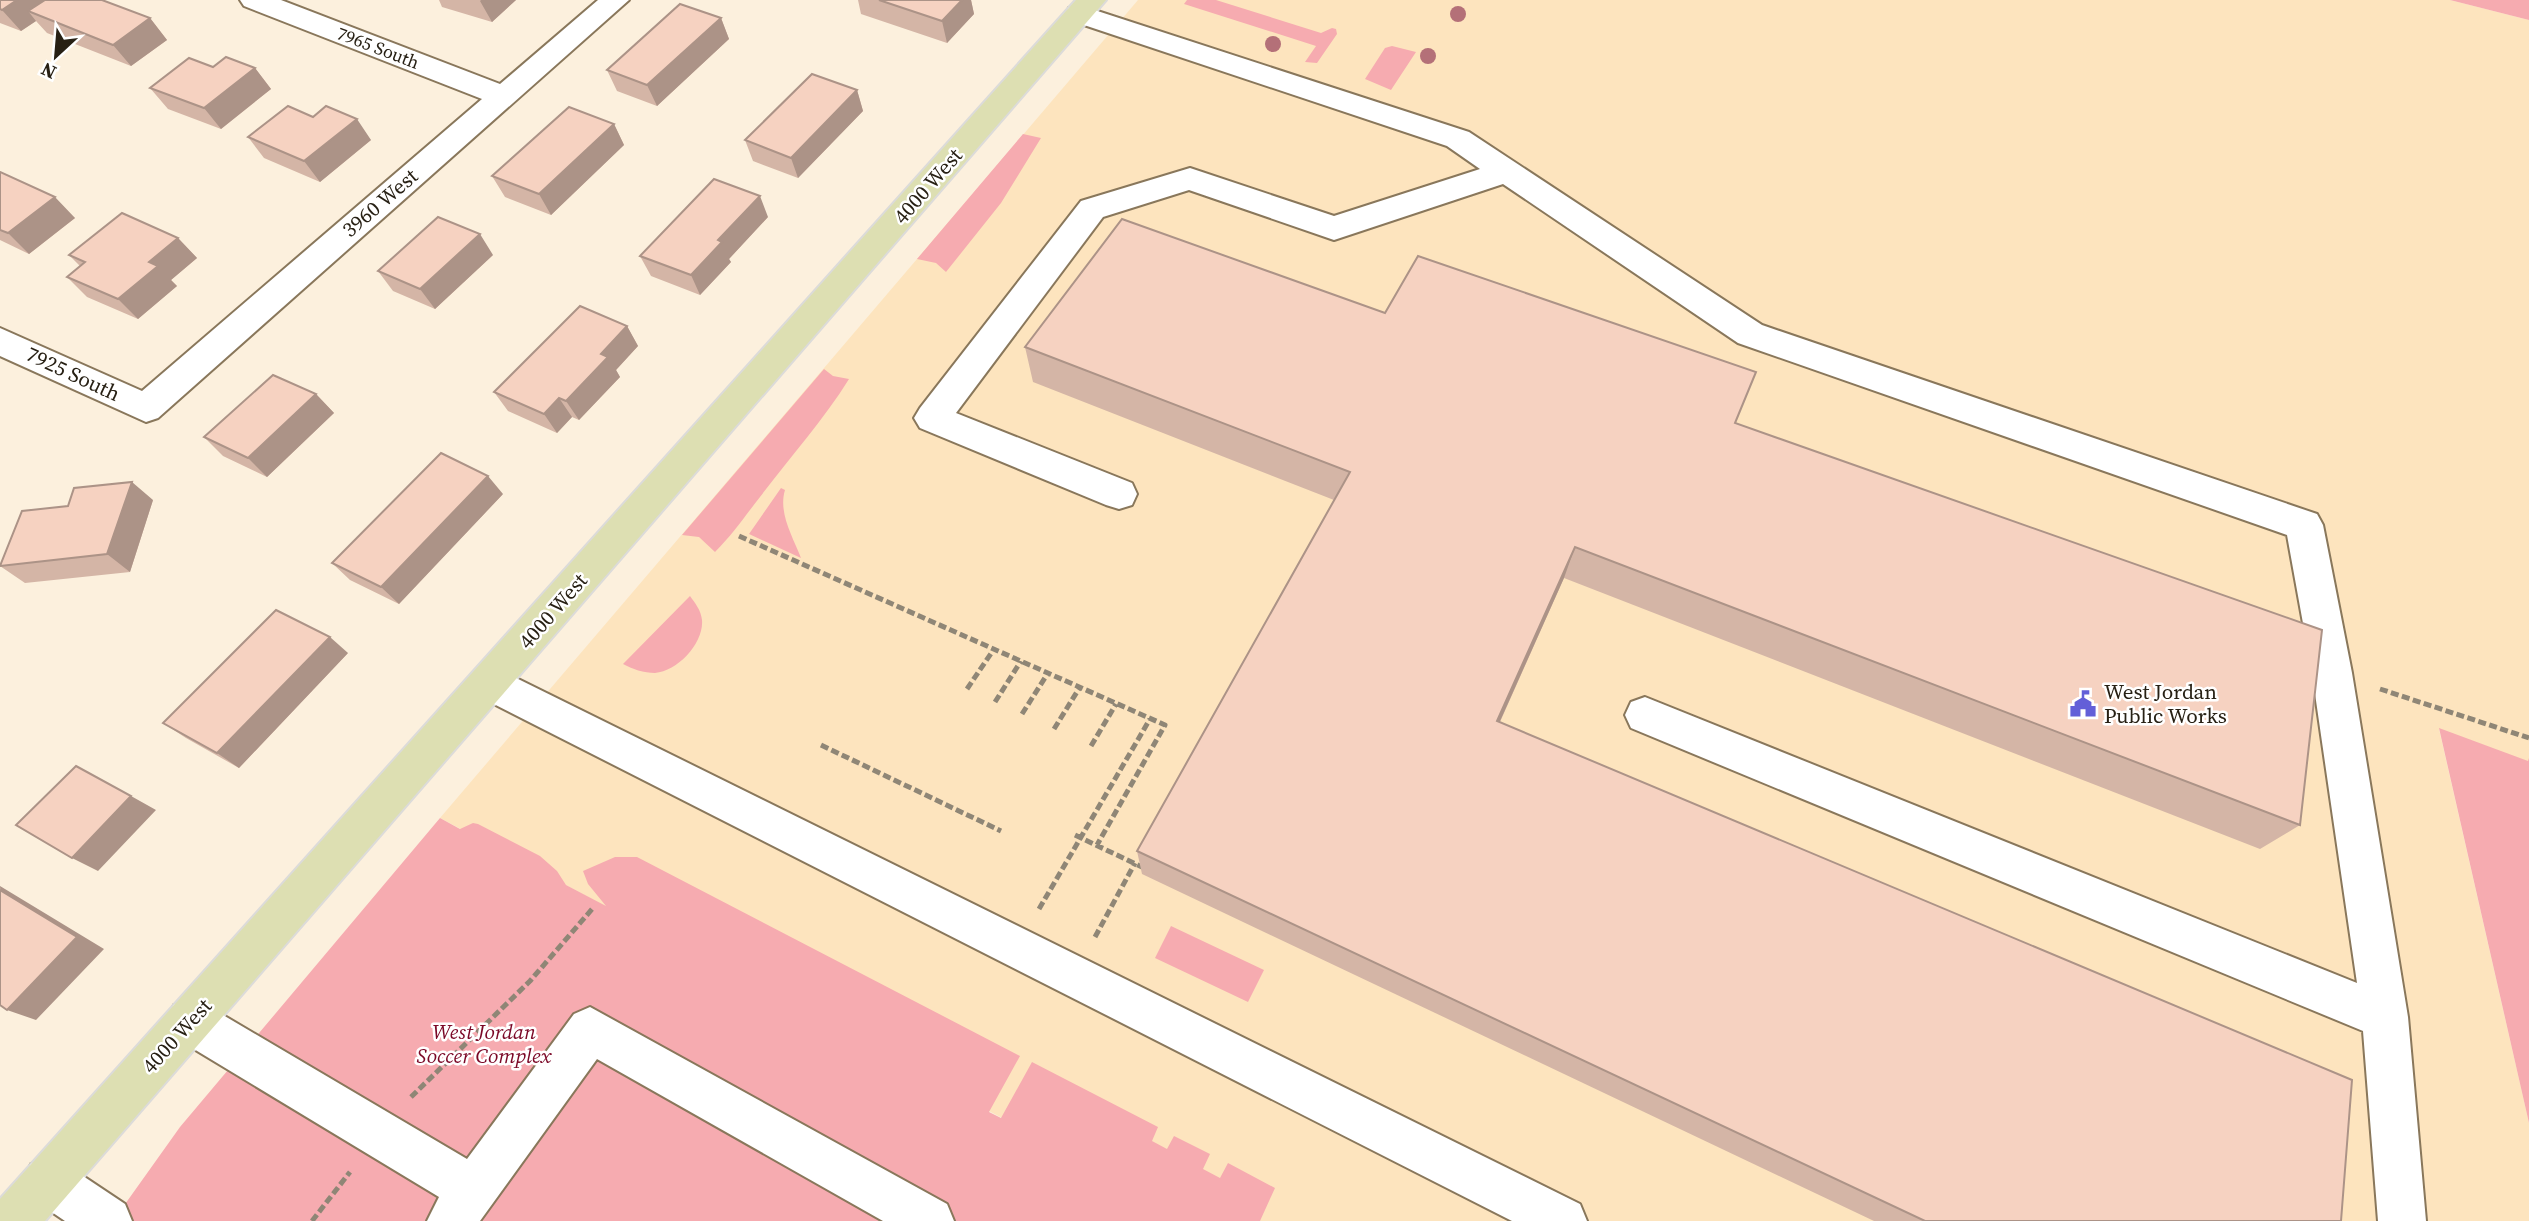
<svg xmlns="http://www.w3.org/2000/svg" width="2529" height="1221" font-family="'Source Serif 4',serif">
  <rect width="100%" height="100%" fill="#fcf0dd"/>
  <path fill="#fde4be" d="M1138,0H2450L2529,20V762L2439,729L2529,1123V1221H1195L440,818Z"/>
  <path fill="#f6abb0" d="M1187,0H1216L1321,33L1332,28L1336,29L1337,34L1317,63L1305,62L1316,46L1184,4Z
    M2450,0H2529V20Z
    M1392,46L1416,52L1391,90L1365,79L1385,48Z
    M1023,134L1041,138L1001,203L946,272L936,263L917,259Z
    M824,369L833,376L849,379C823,421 790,457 760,497C745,516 733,534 715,552L699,537L682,535Z
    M781,488L785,490C778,513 793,537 801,558L749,534Z
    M690,596C695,603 701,610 702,620C704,643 678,671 655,673C644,673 632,669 623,664Z
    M2439,728L2528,761L2529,758V1123Z
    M440,818L460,829L473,823L478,824L540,856L557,871L566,885L606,906L588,884L583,871L615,857H637L1020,1056L989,1112L1001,1118L1032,1062L1158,1127L1152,1141L1167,1149L1174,1136L1210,1154L1203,1169L1220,1178L1228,1163L1275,1188L1260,1221H113L180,1127Z
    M1171,926L1264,970L1248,1002L1155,958Z"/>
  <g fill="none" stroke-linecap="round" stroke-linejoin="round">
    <g stroke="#89775b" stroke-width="4">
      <path id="minor" d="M240,0H281L500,84L598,0H629L158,418L146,422L0,356V328L142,391L482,99L244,6Z
        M1079,5L1469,132L1762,325L2317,514L2323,525L2352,673L2408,1017L2426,1221H2378L2363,1031L1631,728L1625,715L1631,702L1645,697L2357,983L2312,673L2287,535L1738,343L1503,184L1334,240L1189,190L1103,217L956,413L1132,483L1137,494L1132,505L1119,509L1106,505L920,428L914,418L920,408L1081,201L1190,168L1334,216L1480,169L1447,146L1069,20L1065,14L1069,8Z
        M490,665L1580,1204L1587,1221H1512L476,695L470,683L476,671Z
        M190,998L206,1005L467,1159L574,1014L590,1007L947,1204L954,1221H883L597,1059L480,1221H427L439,1197L174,1037L167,1021L174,1005Z
        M48,1157L65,1164L125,1204L132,1221H65L31,1198L24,1181L31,1164Z"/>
    </g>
    <g stroke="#dcdbd9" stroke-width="4">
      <path id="major" d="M1076,0H1106L45,1221H0V1199Z"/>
    </g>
    <path stroke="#8f8676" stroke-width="5" stroke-dasharray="8 3.5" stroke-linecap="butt" d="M739,536L1165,725L1097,845
      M967,689L994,649
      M2380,689L2529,738
      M995,702L1021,661
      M1022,714L1048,673
      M1054,729L1080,687
      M821,745L1001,831
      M1091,746L1116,704
      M1075,835L1144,868
      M1039,909L1150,719
      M1095,937L1135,863
      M411,1097L530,981L593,908
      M312,1221L350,1172"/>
    <use href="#minor" fill="#fff" fill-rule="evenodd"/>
    <use href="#major" fill="#dddfb2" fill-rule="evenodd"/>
  </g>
  <g fill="#b47078">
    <circle cx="1458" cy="14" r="8"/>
    <circle cx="1273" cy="44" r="8"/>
    <circle cx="1428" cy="56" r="8"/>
  </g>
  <path fill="#d4b5a6" d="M0,0L150,18L167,40L131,66L47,33L36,21L21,31L0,23Z
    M439,0H516L492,22L442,7Z
    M858,0H971L974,14L947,43L861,14Z
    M721,18L729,39L657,106L617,91L607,70Z
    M213,67L255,68L271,89L221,129L168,109L150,88Z
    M857,90L863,111L798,178L753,161L745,140Z
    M313,117L371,140L320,182L264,158L248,137Z
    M614,124L624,145L551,215L505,197L492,176Z
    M0,172L75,218L29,254L0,240Z
    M768,217L729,259L731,262L700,295L651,276L640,256Z
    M178,238L197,258L171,280L177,286L138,319L87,297L67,277L80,266L69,255Z
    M493,255L435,309L393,291L378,271Z
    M1385,313L1735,423L2300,825L2260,849L1564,578L1500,722L2341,1221H1874L1142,874L1137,851L1334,500L1033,382L1025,347Z
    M627,326L638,346L616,370L620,377L579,420L572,417L557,433L508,411L494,392Z
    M316,394L334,413L267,477L223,456L204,437Z
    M503,494L399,604L350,580L332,563Z
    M153,500L130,572L25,583L0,566Z
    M348,653L239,768L186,738L163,723Z"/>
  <path fill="#ac9387" d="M17,0H66L28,11L36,21L21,31L2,10Z
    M481,0H516L492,22L480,1Z
    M962,0H971L974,14L947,43L942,21Z
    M150,18L167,40L131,66L113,45Z
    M721,18L729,39L657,106L647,85Z
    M255,68L271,89L221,129L204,108Z
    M857,90L863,111L798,178L791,158Z
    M357,119L371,140L320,182L304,161Z
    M614,124L624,145L551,215L539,194Z
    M760,196L768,217L729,259L731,262L700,295L691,275L718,240Z
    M55,197L75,218L29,254L8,233Z
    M480,234L493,255L435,309L420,289Z
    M178,238L197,258L171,280L177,286L138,319L118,299L149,262Z
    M627,326L638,346L616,370L620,377L579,420L566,401L601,354Z
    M316,394L334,413L267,477L248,458Z
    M559,398L572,417L557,433L544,414Z
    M488,476L503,494L399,604L381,587Z
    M132,482L153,500L130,572L107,554Z
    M1575,547L1564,578L1488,748L1497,721Z
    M330,637L348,653L239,768L217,753Z
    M131,796L156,810L98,871L72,858Z
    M0,886L104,949L36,1020L7,1010Z"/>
  <path fill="#f6d2c1" stroke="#ac9387" stroke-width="2" d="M0,0H17L2,10L0,9Z
    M45,0H102L150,18L113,45L28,11Z
    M879,0H962L942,21Z
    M680,4L721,18L647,85L607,70Z
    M226,57L255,68L204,108L150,88L189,58L213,67Z
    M812,74L857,90L791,158L745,140Z
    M288,106L313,117L326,106L357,119L304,161L248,137Z
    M569,107L614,124L539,194L492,176Z
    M0,172L55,197L8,233L0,230Z
    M714,179L760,196L718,240L722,242L691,275L640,256Z
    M122,213L178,238L149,262L158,266L118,299L67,277L85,262L69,255Z
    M438,217L480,234L420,289L378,271Z
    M1122,219L1385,313L1418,256L1756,372L1735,423L2322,630L2300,825L1575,547L1497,721L2352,1080L2341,1221H1925L1137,851L1350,472L1025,347Z
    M580,306L627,326L601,354L608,357L566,401L559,398L544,414L494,392Z
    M273,375L316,394L248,458L204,437Z
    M441,453L488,476L381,587L332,563Z
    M132,482L107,554L0,566L22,511L68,506L74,488Z
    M276,610L330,637L217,753L163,723Z
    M76,766L131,796L72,858L16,825Z
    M0,890L77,937L7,1010L0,1005Z"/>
  <defs>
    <g id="civic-bare" transform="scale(2.1)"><path d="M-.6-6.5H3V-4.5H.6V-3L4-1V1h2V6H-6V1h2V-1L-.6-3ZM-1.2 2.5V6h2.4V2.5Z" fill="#635fd8" stroke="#fff" stroke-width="2.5" paint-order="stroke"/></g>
  </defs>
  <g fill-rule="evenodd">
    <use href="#civic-bare" x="2083" y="704"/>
  </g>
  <g text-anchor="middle" stroke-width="5" stroke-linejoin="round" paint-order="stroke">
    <g font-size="18" fill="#272014" stroke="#fff">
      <text transform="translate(378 48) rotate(21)" y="6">7965 South</text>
    </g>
    <g font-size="21" fill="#272014" stroke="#fff">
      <text transform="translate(928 186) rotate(-49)" y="7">4000 West</text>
      <text transform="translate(380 203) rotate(-41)" y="7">3960 West</text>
      <text transform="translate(73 374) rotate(25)" y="7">7925 South</text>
      <text transform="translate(553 611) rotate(-49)" y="7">4000 West</text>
      <text transform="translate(177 1036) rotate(-48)" y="7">4000 West</text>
    </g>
    <g font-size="21" fill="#272014" stroke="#fff" text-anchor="start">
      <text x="2104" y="699">West Jordan<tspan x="2104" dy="24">Public Works</tspan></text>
    </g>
    <g font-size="21" font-style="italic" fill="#7a0726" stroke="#fff">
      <text x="484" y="1039">West Jordan<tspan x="484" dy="24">Soccer Complex</tspan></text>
    </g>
  </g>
  <g transform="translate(56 56) rotate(206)" stroke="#ffffff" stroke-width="5" paint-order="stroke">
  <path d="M0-5L12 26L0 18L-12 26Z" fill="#272014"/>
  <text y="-10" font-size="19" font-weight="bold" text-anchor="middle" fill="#272014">N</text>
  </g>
</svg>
